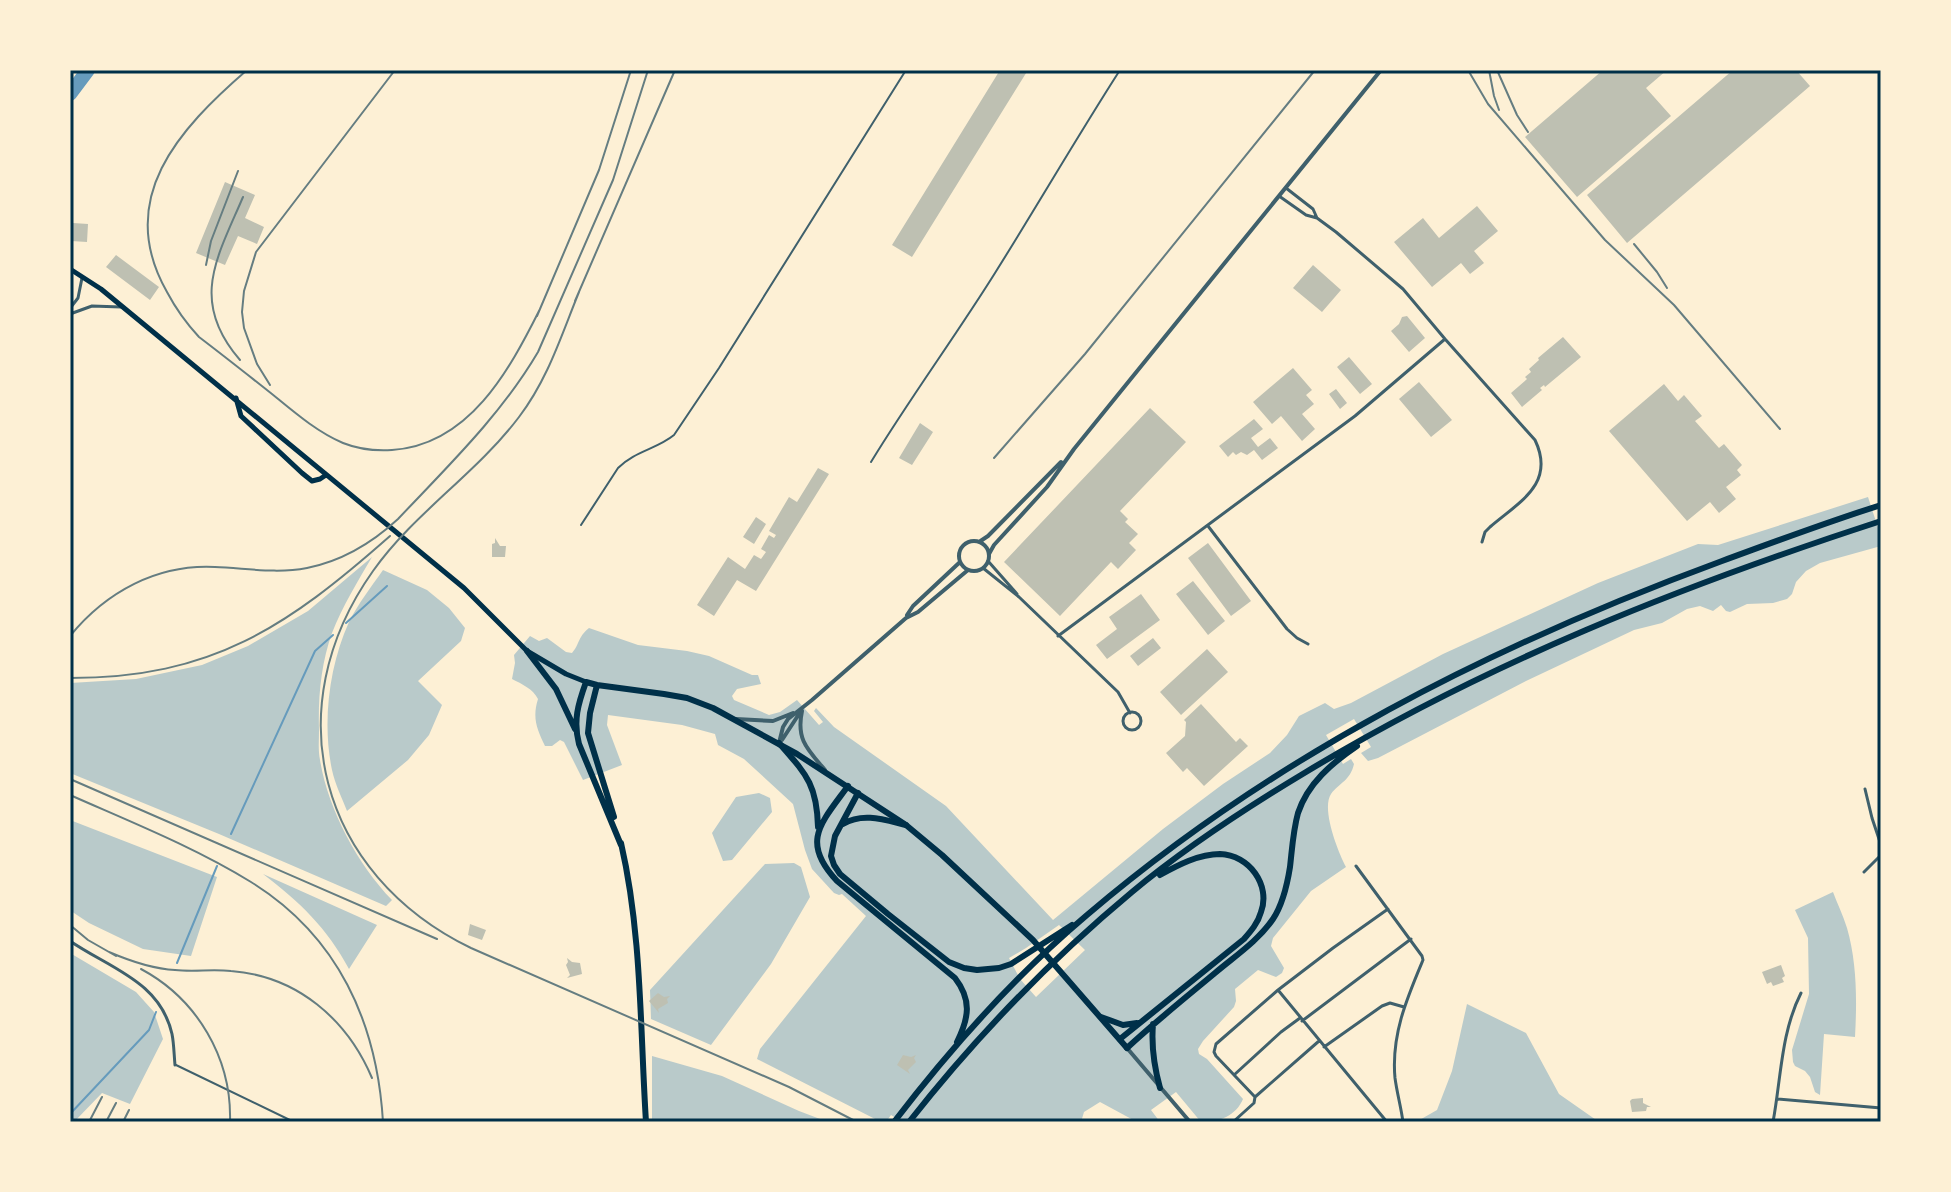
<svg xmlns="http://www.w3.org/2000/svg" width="1951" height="1192" font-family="Raleway,sans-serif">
  <rect width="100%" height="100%" fill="#fdf0d5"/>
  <path fill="#b9caca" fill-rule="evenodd" d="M1868,497L1881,537V546L1820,563L1806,571L1796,582L1792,594L1787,599L1773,603L1747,604L1730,612L1726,611L1721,605L1713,611L1700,606L1687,609L1662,623L1634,630L1526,681L1378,758L1368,761L1361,753L1371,747L1354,719L1326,735L1343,764L1351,759L1354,764C1350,781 1340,782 1331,794C1321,809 1338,852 1346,867L1311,891L1273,938L1271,946L1284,968L1282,973L1276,977L1258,970L1235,989L1236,1001L1234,1007L1203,1041L1198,1049L1199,1054L1207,1059L1243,1099C1236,1116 1219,1122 1201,1122L1176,1092L1151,1110L1160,1122H1137L1100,1102L1084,1112L1081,1122H902L891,1115L886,1122H881L757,1059L760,1049L866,916L842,894L839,895L834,893L812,869L805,850L793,804L744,759L718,745L715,734L682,725L608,715L607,725L622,765L583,780L564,742L560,740L552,746H545C537,729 532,718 538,699C533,689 522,684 512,679L515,663L514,655L530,636L539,641L547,638L566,652L572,653C580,644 577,638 589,628L638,645L687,651L709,656L752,675H758L761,684L737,689L732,696L734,700L769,715L780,712L797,700L819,725L823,722L814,711L816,708L834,727L946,806L1053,920L1163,829L1223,784L1270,753L1287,735L1299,716L1325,703L1334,709L1351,703L1443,654L1598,583L1698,544L1718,545ZM1059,925L1085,950L1036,997L1020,979L1009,958L1026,948Z
    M372,557C358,581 342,607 332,633C321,664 318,697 319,730C319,740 318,750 320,760C328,809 357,864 392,900L386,906L219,834L70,773V683L136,679L202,665L248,646L308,611Z
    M383,570L427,590L449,608L465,628L461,641L418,681L442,705L429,735L408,760L347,811C342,798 335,784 332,770C322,723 329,666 349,622C358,604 371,587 383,570Z
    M759,793L770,798L772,812L732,860L723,861L712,833L736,797Z
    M70,820L217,877L191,956L143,949L89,923L71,911Z
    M794,863L801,867L810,897L771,964L711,1045L651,1019L650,990L765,864Z
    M263,874L377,925L349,969C327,928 300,902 263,874Z
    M1833,892C1837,903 1843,915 1847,928C1857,963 1857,1000 1855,1037L1824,1034L1820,1095L1815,1092L1810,1077L1805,1071L1795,1066L1793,1062L1792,1050L1809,994L1808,938L1795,910Z
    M70,953L136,992L154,1012L163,1039L130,1104L102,1093L74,1122H70Z
    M1467,1004L1526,1033L1559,1094L1599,1122H1416L1437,1110L1452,1071Z
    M652,1056L722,1076L799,1111L828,1122H652Z"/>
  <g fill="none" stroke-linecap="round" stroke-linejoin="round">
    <path stroke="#669bbc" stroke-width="2" d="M346,623L387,586
      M231,834L315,651L333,635
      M177,963L217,866
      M70,1114L149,1030L156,1012"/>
    <path stroke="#669bbc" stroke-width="14" d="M70,94L88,70"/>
  </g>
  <path fill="#bec0b2" d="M1000,70H1028L912,257L892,245Z
    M1603,70H1667L1646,88L1671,116L1577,197L1525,137Z
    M1733,70H1796L1810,86L1627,243L1587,195Z
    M225,182L255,195L245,218L264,227L257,244L238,236L225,265L196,253Z
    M1477,206L1498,231L1474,251L1484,263L1470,274L1461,263L1432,287L1394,242L1423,218L1439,238Z
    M73,223L88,224L87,242L71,241Z
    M116,255L159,287L150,300L106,267Z
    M1313,265L1341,290L1322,312L1293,288Z
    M1407,316L1425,338L1409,352L1391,331L1399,324L1402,317Z
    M1563,337L1581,357L1545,387L1544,385L1540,388L1542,390L1522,407L1511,393L1527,379L1525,377L1531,372L1529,369L1539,360L1538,358Z
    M1349,357L1372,384L1360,394L1337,367Z
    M1293,368L1312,390L1306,395L1314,404L1302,414L1315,429L1302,441L1281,416L1272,424L1253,402Z
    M1419,382L1452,420L1431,437L1399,399Z
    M1664,384L1678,401L1684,395L1702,416L1695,421L1719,448L1724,444L1742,465L1737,470L1741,475L1726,487L1736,499L1719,513L1710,502L1687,521L1609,431Z
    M1336,389L1347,403L1340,409L1329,394Z
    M1150,408L1186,442L1120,511L1128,519L1125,522L1138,534L1129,543L1136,550L1118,569L1111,562L1060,616L1004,562Z
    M1254,419L1263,429L1251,438L1258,447L1270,438L1278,448L1262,460L1254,450L1247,455L1241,452L1236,455L1233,452L1228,457L1219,446Z
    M920,423L933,432L912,465L899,458Z
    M818,468L829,474L756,591L737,580L714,616L697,605L728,557L745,569L754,555L761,559L766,552L761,549L769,535L774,538L776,535L769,531L789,497L797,502Z
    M756,517L766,524L754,544L743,537Z
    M495,538L500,546H506L505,557H492V544L495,543Z
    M1208,543L1251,601L1231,616L1188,558Z
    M1193,581L1225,621L1208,635L1176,594Z
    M1141,594L1160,620L1107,659L1096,645L1117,629L1109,617Z
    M1153,638L1161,648L1138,666L1130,656Z
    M1207,649L1228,672L1181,715L1160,692Z
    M1201,704L1236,742L1240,738L1248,746L1204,786L1187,768L1183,772L1166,753L1185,736L1186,722L1184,720Z
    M470,924L486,930L482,940L468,935Z
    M567,958L572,962L580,963L582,974L567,978L570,975L566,965L568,962Z
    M1781,965L1785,976L1782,978L1784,982L1773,986L1771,982L1767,984L1762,972Z
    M658,993L664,997L670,996L667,999L668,1003L658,1009L659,1013L649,1001Z
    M903,1055L911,1057L916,1055L914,1058L916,1062L908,1070L910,1074L897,1065Z
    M1643,1098V1103L1651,1107H1647L1646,1111L1632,1112L1630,1101L1632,1099Z"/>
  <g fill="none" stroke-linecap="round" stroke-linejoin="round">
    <path stroke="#3f606c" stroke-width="2" d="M871,462C910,398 955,337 995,273C1037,206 1077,137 1120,70
      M581,525L618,468C635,451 657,449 674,435L719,368L906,70
      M176,1065L294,1122"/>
    <path stroke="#3f606c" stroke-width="3" d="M1286,188L1313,209L1317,218
      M1279,196L1306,215L1317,218L1336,232L1403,289L1445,339L1535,440C1556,484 1519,502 1490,527L1485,532L1482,542
      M71,307L78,298L82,278
      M70,314L92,306L121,307
      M1208,526L1287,629L1297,638L1308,644
      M988,561L1017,594
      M983,568L1019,597L1118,692L1130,713
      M1058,636L1355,416L1445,339
      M1123 721a9 9 0 1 1 18 0a9 9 0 1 1-18 0Z
      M1865,789L1872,818L1881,845
      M1356,866L1422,956L1423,960C1407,998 1391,1035 1395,1078C1397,1093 1401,1107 1403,1122
      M1864,872L1881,855
      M70,941C109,968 160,981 172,1034C174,1044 174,1055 175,1065
      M1278,990L1387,1122
      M1302,1021L1411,939
      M1324,1047L1382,1006L1390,1003L1404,1007
      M1234,1075L1281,1032L1300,1018
      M1255,1097L1216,1056L1214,1052L1216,1044L1278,990L1333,948L1388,909
      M1777,1099L1881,1108
      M1233,1122L1254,1103L1255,1097L1319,1041
      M1773,1122C1781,1079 1781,1032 1801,993"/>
    <path stroke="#3f606c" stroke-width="4" d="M959 556a15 15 0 1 1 30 0a15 15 0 1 1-30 0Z
      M979,542L988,536L1061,462
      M989,554L994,545L1047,487L1074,449L1381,70
      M907,615L913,606L960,562
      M802,711C796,739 807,749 825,770
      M736,719L773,721L793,713
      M782,740L799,714
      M779,743L783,727L788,719L812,700L906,618L918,612L968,570
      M1127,1048L1190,1122"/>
    <path stroke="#003049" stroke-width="5" d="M70,269L101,289L464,588L527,651L566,674L586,682
      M236,398L241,416L302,473L312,481L320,479L326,475"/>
    <path stroke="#003049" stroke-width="6" d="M527,651L556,689L575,729
      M597,685L590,713L588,733L614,817
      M621,843C642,934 640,1029 646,1122
      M621,845L579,744C573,721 578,704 586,682L597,685L664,694L687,698L713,708L797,754L906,825L942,855L1033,940L1127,1048"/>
    <path stroke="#003049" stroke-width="6" d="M779,743C806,774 817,784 818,827
      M848,786C821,823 800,842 837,881L955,978C972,1000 969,1018 957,1042
      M858,793L835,836L831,856L834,865L840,874L888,914L949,962L964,968L977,970L999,968L1011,964L1072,925
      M843,824C863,812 885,820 906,825
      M1101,1017L1123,1025L1137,1023
      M1153,1024C1151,1047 1154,1066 1160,1088
      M1120,1039L1244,939C1251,931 1258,923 1261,912C1271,885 1249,855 1220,854C1199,854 1178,865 1160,875
      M1127,1048C1155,1022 1185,998 1215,973C1235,956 1258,941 1273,919C1283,904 1287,886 1290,867C1292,850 1293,831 1298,813C1308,783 1332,763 1357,746
      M894,1122C950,1049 1017,974 1087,915C1275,755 1491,646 1722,561C1774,542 1827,522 1881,505
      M909,1122C975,1038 1049,961 1132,892C1186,847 1246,808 1306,772C1486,663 1681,586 1881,521"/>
    <path stroke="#657d81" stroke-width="2" d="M247,70C179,129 114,199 167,292C176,309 186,323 199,337C224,356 248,375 272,394C294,412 317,432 343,443C358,449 376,451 392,450C469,445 509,371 540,309
      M1468,70L1488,104L1605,240L1674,305L1780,429
      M1489,70L1494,96L1499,110
      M1497,70L1517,115L1528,132
      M1634,244L1657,272L1667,288
      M206,265L211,241L238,171
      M579,292C561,336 548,379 519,417C476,474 414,513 373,571C275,709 319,874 471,948L789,1087L857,1122
      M575,301L675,70
      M537,316L599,170L631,70
      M240,360C189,301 217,258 243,197
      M270,385L257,364L244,328L242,312L244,291L256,252L395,70
      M994,458L1085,354L1315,70
      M70,636C106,592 157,564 215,567C245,568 276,574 307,568C342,561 372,543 398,519C448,466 501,415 538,352L613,180L648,70
      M70,678C212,678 287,627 390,536
      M70,779L437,939
      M70,795C131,822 194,847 251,882C338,936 377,1022 383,1122
      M70,925L88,940L116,956
      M109,952C130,961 152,969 175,970C194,972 212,969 231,971C297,976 347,1019 372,1078
      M141,969C197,999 232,1058 230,1122
      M89,1122L102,1097
      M106,1122L116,1103
      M123,1122L129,1110"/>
  </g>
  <rect width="1951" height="1192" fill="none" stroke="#fdf0d5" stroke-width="144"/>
  <rect x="72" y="72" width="1807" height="1048" fill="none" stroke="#003049" stroke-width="3"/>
</svg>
